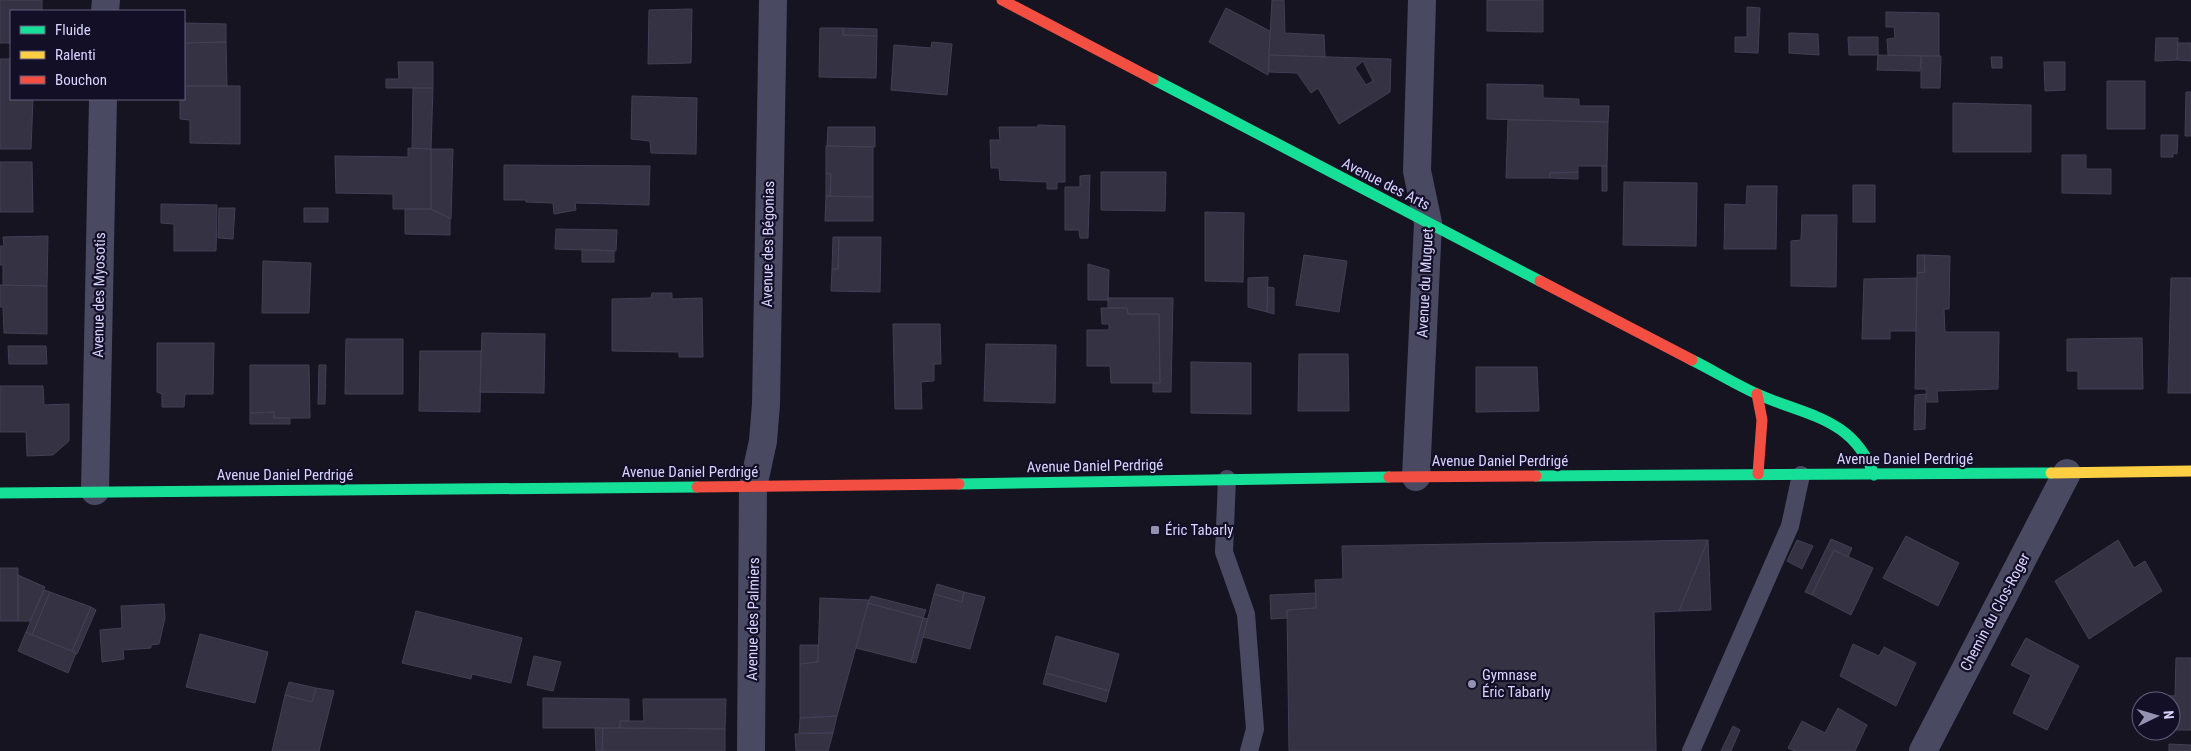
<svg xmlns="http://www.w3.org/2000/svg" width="2191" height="751" font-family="'Roboto Condensed',sans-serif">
  <rect width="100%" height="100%" fill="#161421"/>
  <path fill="#343243" stroke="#433f54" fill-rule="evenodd" d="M0,0H42V11H11V43H0Z
    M1272,0H1284L1285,33L1324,35L1325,57L1269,55Z
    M1487,0H1543V32L1487,31Z
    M1747,7L1760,8L1758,53L1735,52V37H1747Z
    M1226,8L1270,31L1268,75L1209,42Z
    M692,9L691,63L648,64L649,10Z
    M1886,12L1939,13V56L1888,55L1887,39L1895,38L1894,27H1886Z
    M184,23L226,24V42L184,43Z
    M820,28H843V35L877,36L876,78L819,77Z
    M843,28L877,29V36L843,35Z
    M1789,33L1818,34L1819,55L1789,53Z
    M1848,37H1878V55H1849Z
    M2156,38H2178L2177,60L2155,61Z
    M226,42L227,86H184V43Z
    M932,42L952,44L947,95L891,90L894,45L931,48Z
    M2178,43H2191V61L2177,60Z
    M1269,55L1391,59L1390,92L1339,124L1318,88L1311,93L1297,73L1269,72ZM1363,61L1373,81L1366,85L1355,68Z
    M1878,55L1921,56L1920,71L1877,70Z
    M1921,56H1941L1940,88H1921Z
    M1991,57H2002V68H1992Z
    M0,59H11V99H33L31,149H0Z
    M398,62H433V88H386V79H399Z
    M2044,62H2065V90L2045,91Z
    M2107,81H2145V129H2107Z
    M1487,84L1543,85V98L1579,99V106H1609L1608,122L1487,119Z
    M184,86H240V144L190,143V120L180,119V99H184Z
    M413,88H433L431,149L412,148Z
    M2186,92H2191V136H2185Z
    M632,96L697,98L696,154L651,153L650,141L631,139Z
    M1953,103L2031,105V152H1953Z
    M1508,120L1608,122L1607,166H1578V172L1550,173V178H1506Z
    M1038,125L1065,126V182H1057V189H1047V182L1000,180L999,168H991L990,140H1000L999,127H1038Z
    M828,127H875V147L827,146Z
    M2161,135H2178L2177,154L2173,153V157H2161Z
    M826,146L873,147V197L830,196L831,174L826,173Z
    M408,148L431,149V209H393V194L336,193L335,156L408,157Z
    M431,149H453L451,219L431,209Z
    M2062,155H2086V169H2111V194L2062,193Z
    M0,162H32L33,212H0Z
    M504,165L650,166L649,205L575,203L576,210L554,214L553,203L526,202V200H504Z
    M1602,166H1607V191H1602Z
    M1101,172H1166L1165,211L1101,210Z
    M1578,172V179L1550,178V173Z
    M826,173L831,174L830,196H826Z
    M1090,175L1088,238H1080L1079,230H1065V187H1080V176Z
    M1624,182L1697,183L1696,246L1623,245Z
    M1853,185H1875V222H1853Z
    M1747,186H1777L1776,249H1724L1725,204L1746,205Z
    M826,196L873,197V221H825Z
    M161,204L217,205L216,251H174V224L161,223Z
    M219,208H235L233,239L218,238Z
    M304,208H328V222H304Z
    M405,209H431L450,218V235L405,234Z
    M1205,212L1244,213L1243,282L1205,281Z
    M1802,215H1837L1836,287L1791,286V241L1801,240Z
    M556,229L617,230L616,251L555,249Z
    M48,236L47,286L3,285V265H0V246H4L3,237Z
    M833,237H839L838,269H832Z
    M839,237H881L880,292L831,291L832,269H838Z
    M582,249L614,251V262H582Z
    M1304,255L1347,261L1339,312L1296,305Z
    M1917,255H1924L1925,272L1917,273Z
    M1924,255L1950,256L1949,309H1944L1945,332H1999L1998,389L1937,391L1938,402H1927L1926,389H1915L1917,273L1925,272Z
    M263,261L311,263L309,313H262Z
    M1088,264L1109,270L1108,300H1088Z
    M1268,277L1267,312L1248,307V278Z
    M1917,278L1916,331H1890V339H1862L1864,279Z
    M2171,278H2191V393H2168Z
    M0,285L47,286V334L4,333L3,307H0Z
    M1268,287L1274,288V314L1267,312Z
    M652,293H672V299L702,298L703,357H679V352L612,351V299L651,298Z
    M1108,298H1173L1171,392H1153V383H1160L1159,314H1128L1127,308H1108Z
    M1101,308H1127L1128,314H1159L1160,383H1111L1110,366H1087V330H1109V324H1102Z
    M893,324H940L941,364H934V381L921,382L922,409H895Z
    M482,333L545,334L544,393L480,392Z
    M2142,338L2143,389H2078V371H2067V339Z
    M346,339H403V394H345Z
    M157,343H214L213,394H185L184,407H162V394L157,392Z
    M986,344L1056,345L1055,403L984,401Z
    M8,346H46L47,364H9Z
    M420,351H481L480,412L419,411Z
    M1299,354H1348L1349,411H1298Z
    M1191,362L1251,363V414L1191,413Z
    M250,365H309L310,418H274V412L250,413Z
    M319,365H326L325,404H318Z
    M1476,367H1537L1539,411L1476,412Z
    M0,386H43L44,405L69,404V441L53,455L27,456L26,432H0Z
    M1926,394L1925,429L1914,430L1915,395Z
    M274,412V418H290V424H250V413Z
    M1906,536L1959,563L1938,606L1883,578Z
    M1831,539L1852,548L1848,557L1834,550L1812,595L1805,592Z
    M1708,540L1679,611L1654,612L1656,751H1289L1287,610L1316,608L1315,580L1343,579L1342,546Z
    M1708,540L1711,610L1679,611Z
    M1797,540L1813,546L1802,569L1787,561Z
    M2118,540L2134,568L2145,561L2162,591L2089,639L2055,581Z
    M1834,550L1873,568L1851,615L1812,595Z
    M0,568H18V621H0Z
    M18,575L45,587L30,621H18Z
    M937,584L964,592L962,602L934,594Z
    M44,590L50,592L32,635L26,632Z
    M50,592L91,607L72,651L32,635Z
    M964,592L985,597L970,649L923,637L934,594L962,602Z
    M1316,593V608L1287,610V618L1271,619L1270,595Z
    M871,596L926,610L923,618L868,603Z
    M820,598L869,600L837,716L800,718V664L818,662Z
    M868,603L923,618L911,662L856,648Z
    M164,604L165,618L159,644L151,645V648L123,650L124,659L102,662L100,630L122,628L121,606Z
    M91,607L96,610L77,654L72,651Z
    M416,611L522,638L511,683L472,674L471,679L402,663Z
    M923,618L928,619L923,637L916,663L911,662Z
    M26,632L76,653L68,673L18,651Z
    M200,634L268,652L255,703L186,687Z
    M1056,636L1119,654L1109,691L1046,673Z
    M2026,638L2079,666L2047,730L2013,713L2031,675L2011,665Z
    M1853,644L1879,656L1884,647L1916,663L1896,706L1840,676Z
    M800,645H818V662L800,664Z
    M534,656L561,662L553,691L527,685Z
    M2176,658H2191V730H2171V701H2151V695L2175,696Z
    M1046,673L1109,691L1106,702L1043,684Z
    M289,682L316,688L312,702L285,695Z
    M316,688L334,691L319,751H272L285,695L312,702Z
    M543,698L629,699V721H620V728H543Z
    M643,699H726L725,729L620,728V721H644Z
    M1838,708L1867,725L1855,751H1795L1788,748L1802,721L1825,733Z
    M837,716L833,733H799L800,718Z
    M1733,726L1740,730L1731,751H1721Z
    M595,728H603L602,751H596Z
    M603,728L725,729V751H602Z
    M833,733L828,751H796L795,734Z
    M2169,744L2191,745V751H2169Z"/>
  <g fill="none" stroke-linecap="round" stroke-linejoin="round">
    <path stroke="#4a4962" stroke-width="18" d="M1227,479L1224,552L1246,614L1255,729L1249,751
      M1691,751L1790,526L1801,475"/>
    <path stroke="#4a4962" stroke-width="28" d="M105,11L106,0
      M1416,477L1428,223L1417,171L1422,0
      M95,491L103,99
      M751,751L753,487L763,441L766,404L773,0
      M1923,751L2067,473"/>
    <path stroke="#16e098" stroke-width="11" d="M1153,79L1540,281
      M1692,360C1714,371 1735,384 1757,394C1806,416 1853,417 1874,475
      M1536,476L2051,473
      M959,484L1389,477
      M0,493L697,487"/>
    <path stroke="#ffcf43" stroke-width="11" d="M2051,473L2191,471"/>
    <path stroke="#f24e42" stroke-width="11" d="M1002,0L1153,79
      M1540,281L1692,360
      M1757,394L1762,420L1758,474
      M1389,477L1536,476
      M697,487L959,484"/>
  </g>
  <g fill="#9591b1" stroke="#130f26" stroke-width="2">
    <rect x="1150" y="525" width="10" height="10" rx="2.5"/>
    <circle cx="1472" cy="684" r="5"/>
  </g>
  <g text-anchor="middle" stroke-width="4.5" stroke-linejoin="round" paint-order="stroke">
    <g font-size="15" fill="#d9d4ff" stroke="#130f26">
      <text transform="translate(1386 184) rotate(27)" y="5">Avenue des Arts</text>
      <text transform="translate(768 244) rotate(-89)" y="5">Avenue des Bégonias</text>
      <text transform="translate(1425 283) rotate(-87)" y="5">Avenue du Muguet</text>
      <text transform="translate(99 295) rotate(-89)" y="5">Avenue des Myosotis</text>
      <text x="1905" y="464">Avenue Daniel Perdrigé</text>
      <text x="1500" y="466">Avenue Daniel Perdrigé</text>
      <text transform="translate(1095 466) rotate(-1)" y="5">Avenue Daniel Perdrigé</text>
      <text x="690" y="477">Avenue Daniel Perdrigé</text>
      <text x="285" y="480">Avenue Daniel Perdrigé</text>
      <text transform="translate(1995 612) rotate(-62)" y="5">Chemin du Clos-Roger</text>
      <text transform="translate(753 619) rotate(-89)" y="5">Avenue des Palmiers</text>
    </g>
    <g font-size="15" fill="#d9d4ff" stroke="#130f26" text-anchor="start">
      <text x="1165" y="535">Éric Tabarly</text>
      <text x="1482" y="680">Gymnase<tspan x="1482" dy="17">Éric Tabarly</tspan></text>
    </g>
  </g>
  <rect x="10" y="10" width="175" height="90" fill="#130f26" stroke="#625e7d"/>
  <rect x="20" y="26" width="25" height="8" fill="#16e098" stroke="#625e7d"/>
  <text x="55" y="35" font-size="15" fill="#d9d4ff">Fluide</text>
  <rect x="20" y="51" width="25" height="8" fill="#ffcf43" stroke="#625e7d"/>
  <text x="55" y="60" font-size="15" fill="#d9d4ff">Ralenti</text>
  <rect x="20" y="76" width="25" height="8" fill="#f24e42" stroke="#625e7d"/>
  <text x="55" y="85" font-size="15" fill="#d9d4ff">Bouchon</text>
  <g transform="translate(2156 716) rotate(85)"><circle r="24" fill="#130f26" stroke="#625e7d"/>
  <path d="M0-4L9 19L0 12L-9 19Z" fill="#9591b1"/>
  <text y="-8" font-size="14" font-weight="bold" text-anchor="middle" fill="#d9d4ff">N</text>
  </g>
</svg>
